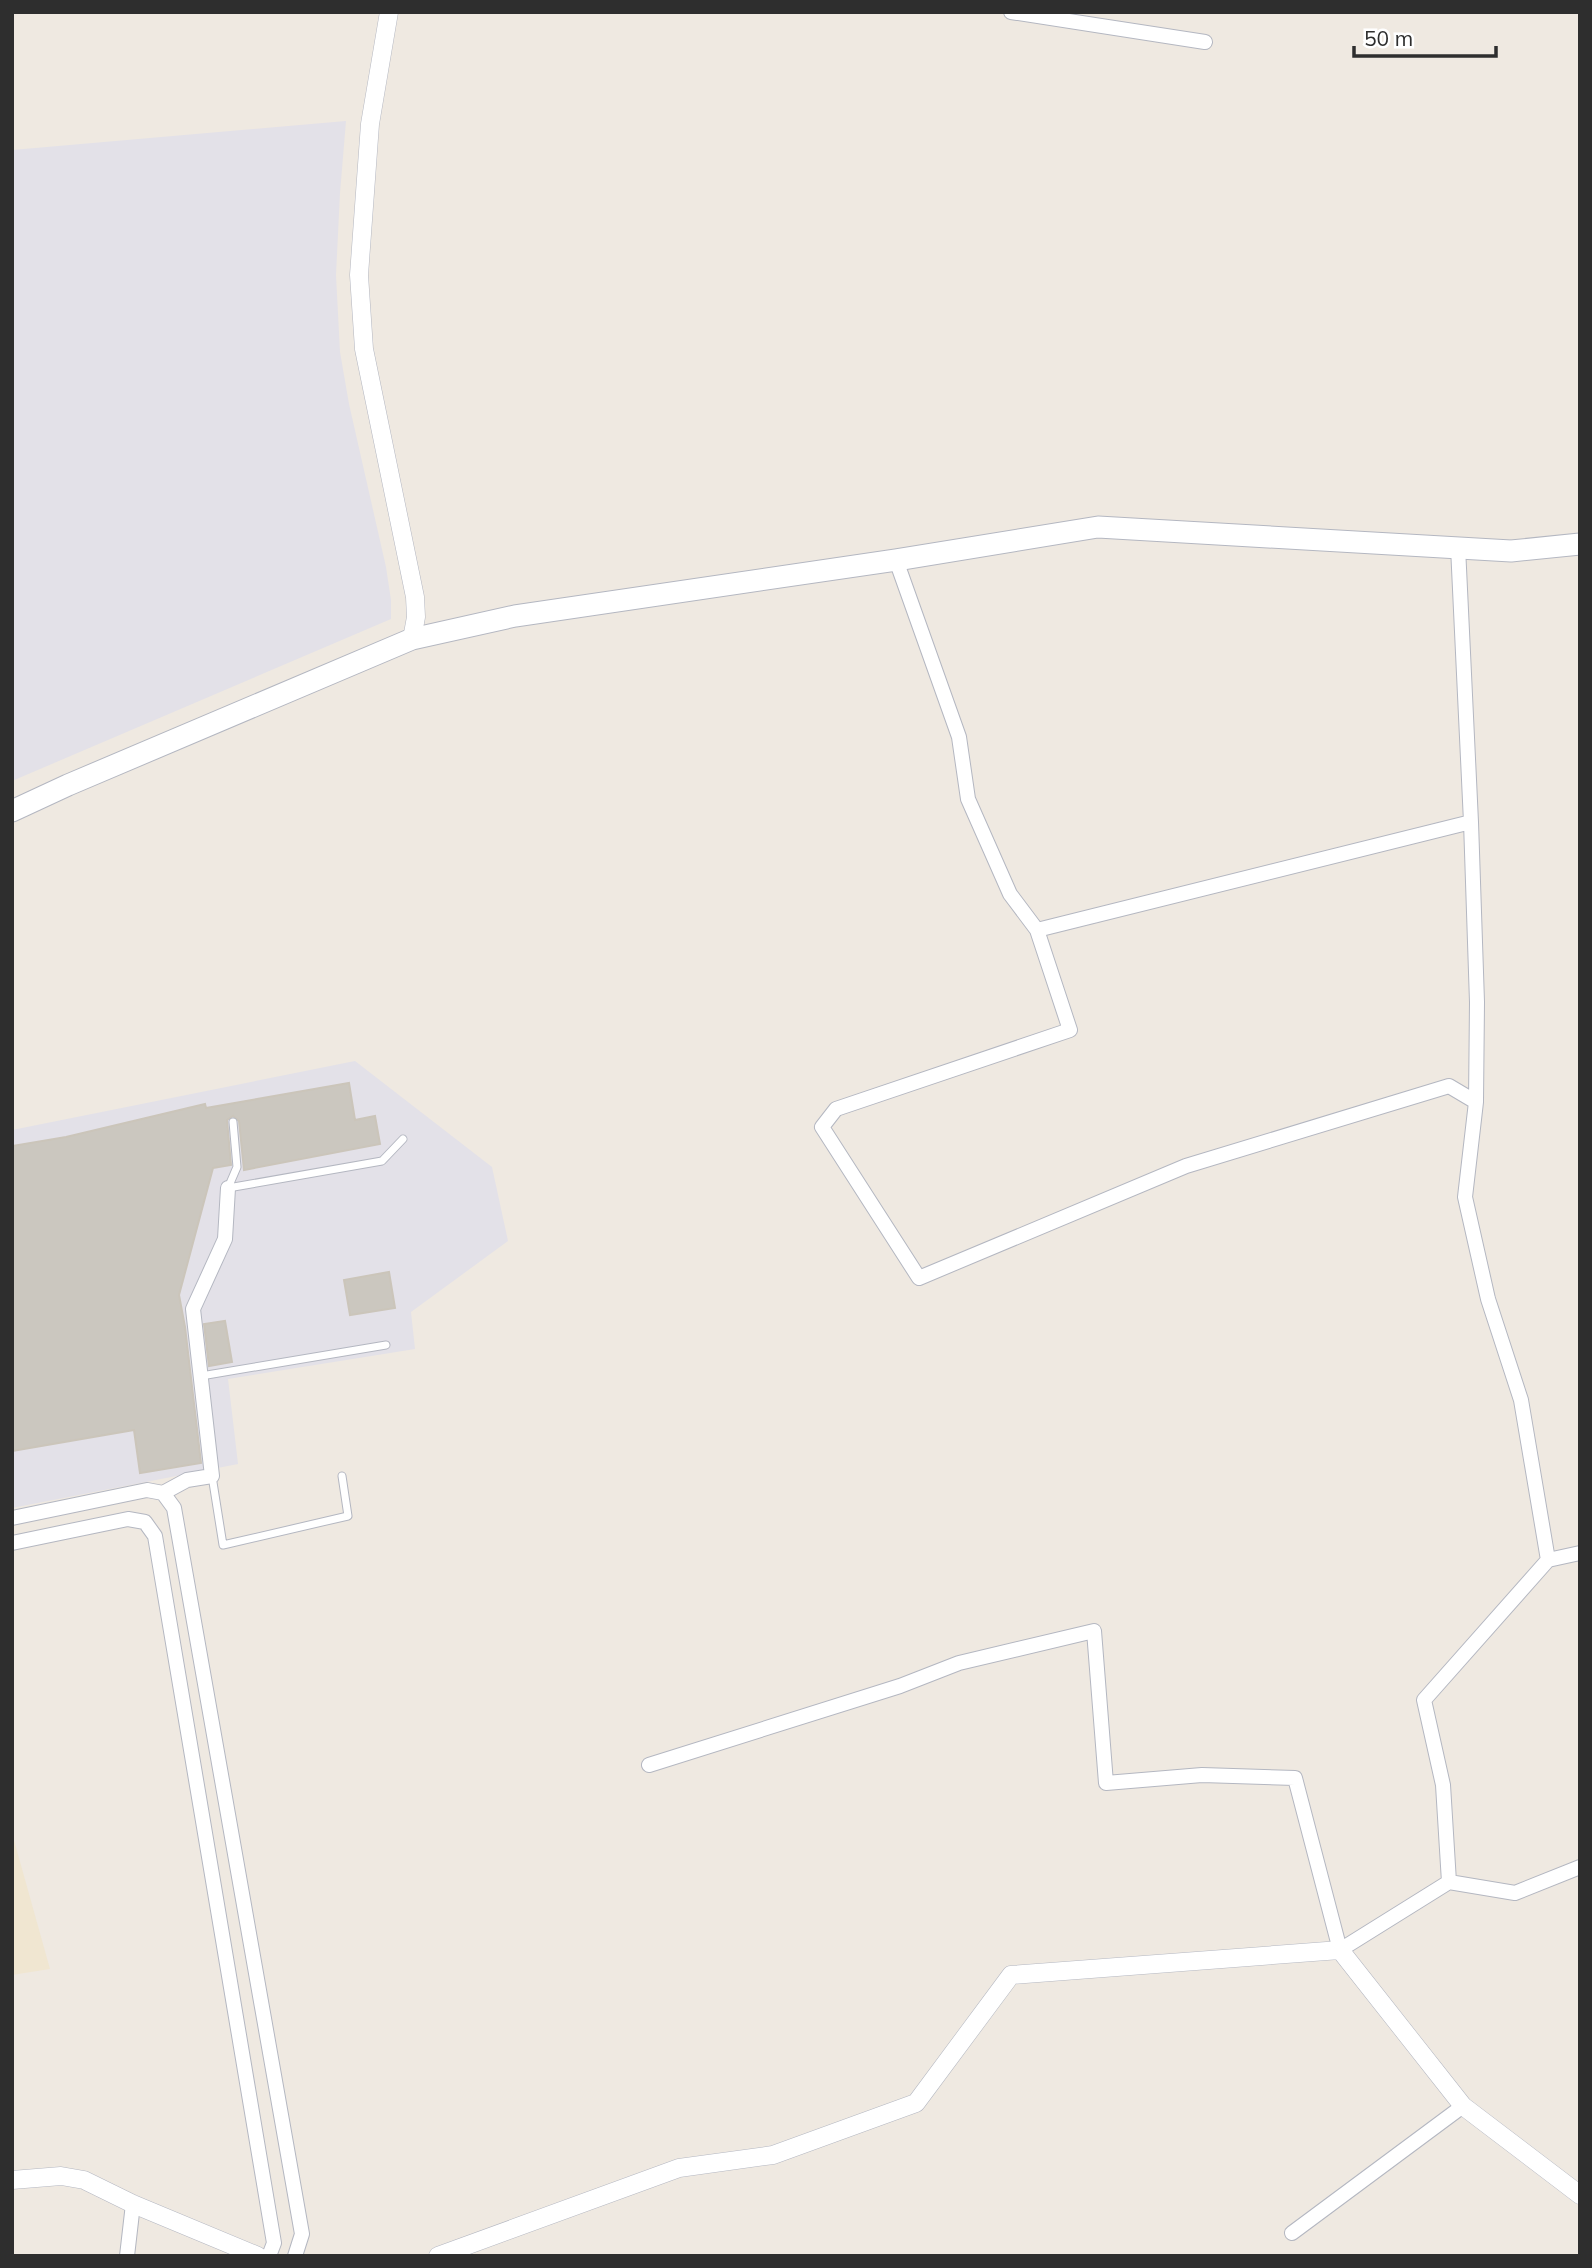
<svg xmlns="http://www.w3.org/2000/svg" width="1592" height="2268" font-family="Mulish,sans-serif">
  <rect width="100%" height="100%" fill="#efe9e1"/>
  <path fill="#e3e1e8" d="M346,121L340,193L336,275L340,352L349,404L386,567L391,600V619L12,781V150Z
    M355,1061L492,1167L508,1241L411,1312L415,1349L228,1379L238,1464L12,1508V1130Z"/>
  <path fill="#f0e6d1" d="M12,1833L50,1969L12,1975Z"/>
  <path fill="#cbc7bf" stroke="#cbc5ba" stroke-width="2" d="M349,1083L355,1120L375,1116L380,1144L244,1170L239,1121L233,1116L227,1120L231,1165L213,1168L179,1295L185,1327L201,1463L140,1473L134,1430L12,1451V1146L66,1137L205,1104L206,1108Z
    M389,1272L395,1308L350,1315L344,1280Z
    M225,1321L232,1362L209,1366L204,1324Z"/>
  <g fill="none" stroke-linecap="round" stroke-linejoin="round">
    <g stroke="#b4b7c1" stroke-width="9">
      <path id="service" d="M228,1188L382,1161L403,1139
        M228,1188L237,1167L233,1122
        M201,1376L386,1345
        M212,1476L223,1545L348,1516L342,1476"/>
    </g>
    <g stroke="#b4b7c1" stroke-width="16">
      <path id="minor" d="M1011,12L1205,42
        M1458,547L1471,822L1477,1002L1476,1102L1465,1197L1488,1299L1521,1400L1548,1560
        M896,560L959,737L968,799L1010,894L1037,930L1471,822
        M1037,930L1070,1030L836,1109L822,1127L919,1278L1186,1166L1449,1086L1476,1102
        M163,1493L187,1480L212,1476L193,1309L225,1239L228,1188
        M12,1518L147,1490L163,1493L174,1508L302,2234L295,2256
        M12,1543L128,1519L145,1522L155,1536L274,2243L269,2256
        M649,1765L900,1686L959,1663L1094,1631L1106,1783L1202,1775L1295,1778L1340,1950L1449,1882L1443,1785L1424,1700L1548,1560L1580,1553
        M1449,1882L1515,1893L1580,1867
        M1292,2233L1463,2106
        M127,2256L133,2204"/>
    </g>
    <g stroke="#b4b7c1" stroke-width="19">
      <path id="tertiary" d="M389,12L370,124L359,275L364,349L415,597L416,617L412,639
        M12,2180L61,2176L84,2180L133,2204L258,2256
        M438,2256L679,2168L773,2155L916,2103L1011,1975L1340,1950L1463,2106L1580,2195"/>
    </g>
    <g stroke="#b4b7c1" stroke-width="23">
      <path id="secondary" d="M12,811L68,785L412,639L515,616L896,560L1098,527L1511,551L1580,544"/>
    </g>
    <use href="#service" stroke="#fff" stroke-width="7"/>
    <use href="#minor" stroke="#fff" stroke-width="14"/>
    <use href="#tertiary" stroke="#fff" stroke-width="18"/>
    <use href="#secondary" stroke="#fff" stroke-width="21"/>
  </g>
  <rect width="1592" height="2268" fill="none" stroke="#2e2e2e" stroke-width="28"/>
  <path d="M1354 46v10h142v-10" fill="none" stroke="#2e2e2e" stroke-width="3.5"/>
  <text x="1364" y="46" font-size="21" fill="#2e2e2e" stroke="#ffffff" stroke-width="5" paint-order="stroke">50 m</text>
</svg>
